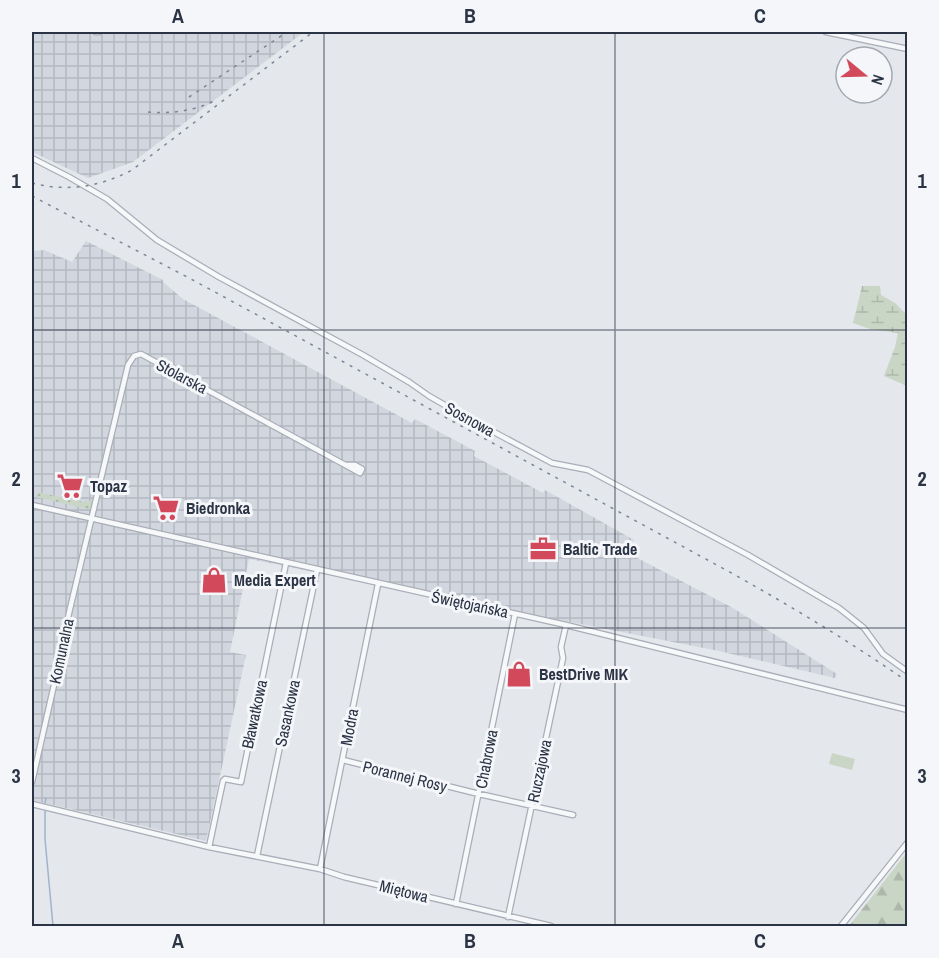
<svg xmlns="http://www.w3.org/2000/svg" width="939" height="958" font-family="'Archivo Narrow',sans-serif">
  <defs>
    <pattern id="industrial-grid" width="8" height="8" patternUnits="userSpaceOnUse" patternTransform="scale(1.5)"><rect width="8" height="8" fill="#d2d6de"/><path d="M0 4h8M4 0v8" fill="none" stroke="#b4b8c0"/></pattern>
    <pattern id="green-dots" width="8" height="8" patternUnits="userSpaceOnUse" patternTransform="scale(1.5)"><rect width="8" height="8" fill="#c9d6c5"/><path d="M2 2h.1M6 6h.1" fill="none" stroke="#adb8ab" stroke-width="1.8" stroke-linecap="round"/></pattern>
    <pattern id="forest-firs" width="22" height="20" patternUnits="userSpaceOnUse" patternTransform="scale(1.5)"><rect width="22" height="20" fill="#c9d6c5"/><path d="M5 1l3.5 6h-7zM16 11l3.5 6h-7z" fill="#adb8ab"/></pattern>
    <pattern id="wetland-marsh" width="20" height="14" patternUnits="userSpaceOnUse" patternTransform="scale(1.5)"><rect width="20" height="14" fill="#c9d6c5"/><path d="M1 5h8M5 5V1M11 12h8M15 12V8" fill="none" stroke="#adb8ab"/></pattern>
  </defs>
  <rect width="100%" height="100%" fill="#e4e7ec"/>
  <path fill="url(#industrial-grid)" d="M32,32H304L133,162L88,178L32,152Z
    M86,241L163,280V282L183,299L412,423L415,419L475,451L474,456L543,493L545,490L634,540L622,550L733,608L837,674L835,678L719,651L249,559L230,652L246,655L206,841L32,800V249L35,251L44,250L72,262Z"/>
  <path fill="url(#green-dots)" d="M38,492L77,501L78,500L84,503L85,500H87V503L89,501H91L92,503L91,509H88L36,497Z"/>
  <path fill="url(#forest-firs)" d="M907,852V926H849Z"/>
  <path fill="url(#wetland-marsh)" d="M862,286H880L881,295L895,303L907,315V386L884,376L895,347L898,333L870,329L853,323Z"/>
  <path fill="#c9d6c5" d="M832,753L855,759L852,770L829,764Z"/>
  <g fill="none" stroke-linecap="round" stroke-linejoin="round">
    <path stroke="#9fb4cc" stroke-width="1.5" d="M45,803L46,798
      M45,811V839L53,926"/>
    <g stroke="#a9aeb7" stroke-width="7">
      <path id="minor" d="M96,32H99
        M826,32L908,49
        M32,158L69,177L107,199L157,240L219,277L363,355L409,382L429,396L462,415L552,463L588,470L748,555L839,608L864,628L883,654L908,672
        M32,505L566,625L908,710
        M343,760L479,794L573,815
        M32,782L61,654L69,613L128,365L134,356L141,354L360,473L362,469L355,465H346
        M32,804L209,847L320,869L344,877L551,926
        M209,847L223,781L225,779L241,782L286,563
        M257,856L317,570
        M320,869L378,584
        M456,904L515,614
        M508,917L563,658L561,647L566,625
        M841,926L908,842"/>
    </g>
    <use href="#minor" stroke="#f7f8fa" stroke-width="4.5"/>
    <path stroke="#7d8696" stroke-width="1.5" stroke-dasharray="3 6" stroke-linecap="butt" d="M189,97L287,32
      M148,112C171,114 193,111 214,101
      M32,183C67,192 100,187 132,170L313,32
      M32,196L191,279L737,576C797,610 852,643 908,682"/>
  </g>
  <path fill="none" stroke="#2b3445" stroke-width="1.5" stroke-opacity="0.55" d="M324,32V926M615,32V926M32,330H908M32,628H908"/>
  <defs>
    <g id="supermarket-bare" transform="scale(2.07)"><path d="M-6-5.5h2.5l.6 2H6L4.5 2H-2.5L-4.4-4H-6ZM-1.5 3.2a1.3 1.3 0 1 0 .1 0ZM3 3.2a1.3 1.3 0 1 0 .1 0Z" fill="#d1495b" stroke="#f4f6f9" stroke-width="2.5" paint-order="stroke"/></g>
    <g id="office-bare" transform="scale(2.07)"><path d="M-6-3h4V-5.5h4V-3h4V5H-6ZM-1-4.5V-3h2v-1.5ZM-6 0V1H6V0Z" fill="#d1495b" stroke="#f4f6f9" stroke-width="2.5" paint-order="stroke"/></g>
    <g id="shop-bare" transform="scale(2.07)"><path d="M-5-2.5h2.3a2.7 3.5 0 0 1 5.4 0H5L5.5 6h-11ZM-1.5-2.5h3a1.5 2.3 0 0 0-3 0Z" fill="#d1495b" stroke="#f4f6f9" stroke-width="2.5" paint-order="stroke"/></g>
  </defs>
  <g fill-rule="evenodd">
    <use href="#supermarket-bare" x="70" y="486"/>
    <use href="#supermarket-bare" x="166" y="508"/>
    <use href="#office-bare" x="543" y="549"/>
    <use href="#shop-bare" x="214" y="580"/>
    <use href="#shop-bare" x="519" y="674"/>
  </g>
  <g text-anchor="middle" stroke-width="6" stroke-linejoin="round" paint-order="stroke">
    <g font-size="16" fill="#2b3445" stroke="#f4f6f9">
      <text transform="translate(182 376) rotate(28)" y="6">Stolarska</text>
      <text transform="translate(470 419) rotate(29)" y="6">Sosnowa</text>
      <text transform="translate(470 604) rotate(12)" y="6">Świętojańska</text>
      <text transform="translate(61 651) rotate(-78)" y="6">Komunalna</text>
      <text transform="translate(287 713) rotate(-78)" y="6">Sasankowa</text>
      <text transform="translate(254 714) rotate(-78)" y="6">Bławatkowa</text>
      <text transform="translate(349 727) rotate(-79)" y="6">Modra</text>
      <text transform="translate(486 759) rotate(-79)" y="6">Chabrowa</text>
      <text transform="translate(539 771) rotate(-78)" y="6">Ruczajowa</text>
      <text transform="translate(405 776) rotate(14)" y="6">Porannej Rosy</text>
      <text transform="translate(404 891) rotate(14)" y="6">Miętowa</text>
    </g>
    <g font-size="16" font-weight="bold" fill="#2b3445" stroke="#f4f6f9" text-anchor="start">
      <text x="90" y="492">Topaz</text>
      <text x="186" y="514">Biedronka</text>
      <text x="563" y="555">Baltic Trade</text>
      <text x="234" y="586">Media Expert</text>
      <text x="539" y="680">BestDrive MIK</text>
    </g>
  </g>
  <rect width="939" height="958" fill="none" stroke="#f4f6f9" stroke-width="66"/>
  <g transform="translate(864 75) rotate(109)"><circle r="28" fill="#f4f6f9" stroke="#a4a8b1" stroke-width="1.5"/>
  <path d="M0-4.5L10 22L0 15L-10 22Z" fill="#d1495b"/>
  <text y="-9" font-size="16" font-weight="bold" text-anchor="middle" fill="#2b3445">N</text>
  </g>
  <rect x="33" y="33" width="873" height="892" fill="none" stroke="#2b3445" stroke-width="2"/>
  <g font-size="20" text-anchor="middle" font-weight="bold" fill="#2b3445">
    <text x="178" y="23">A</text>
    <text x="470" y="23">B</text>
    <text x="760" y="23">C</text>
    <text x="16" y="188">1</text>
    <text x="922" y="188">1</text>
    <text x="16" y="486">2</text>
    <text x="922" y="486">2</text>
    <text x="16" y="783">3</text>
    <text x="922" y="783">3</text>
    <text x="178" y="948">A</text>
    <text x="470" y="948">B</text>
    <text x="760" y="948">C</text>
  </g>
</svg>
